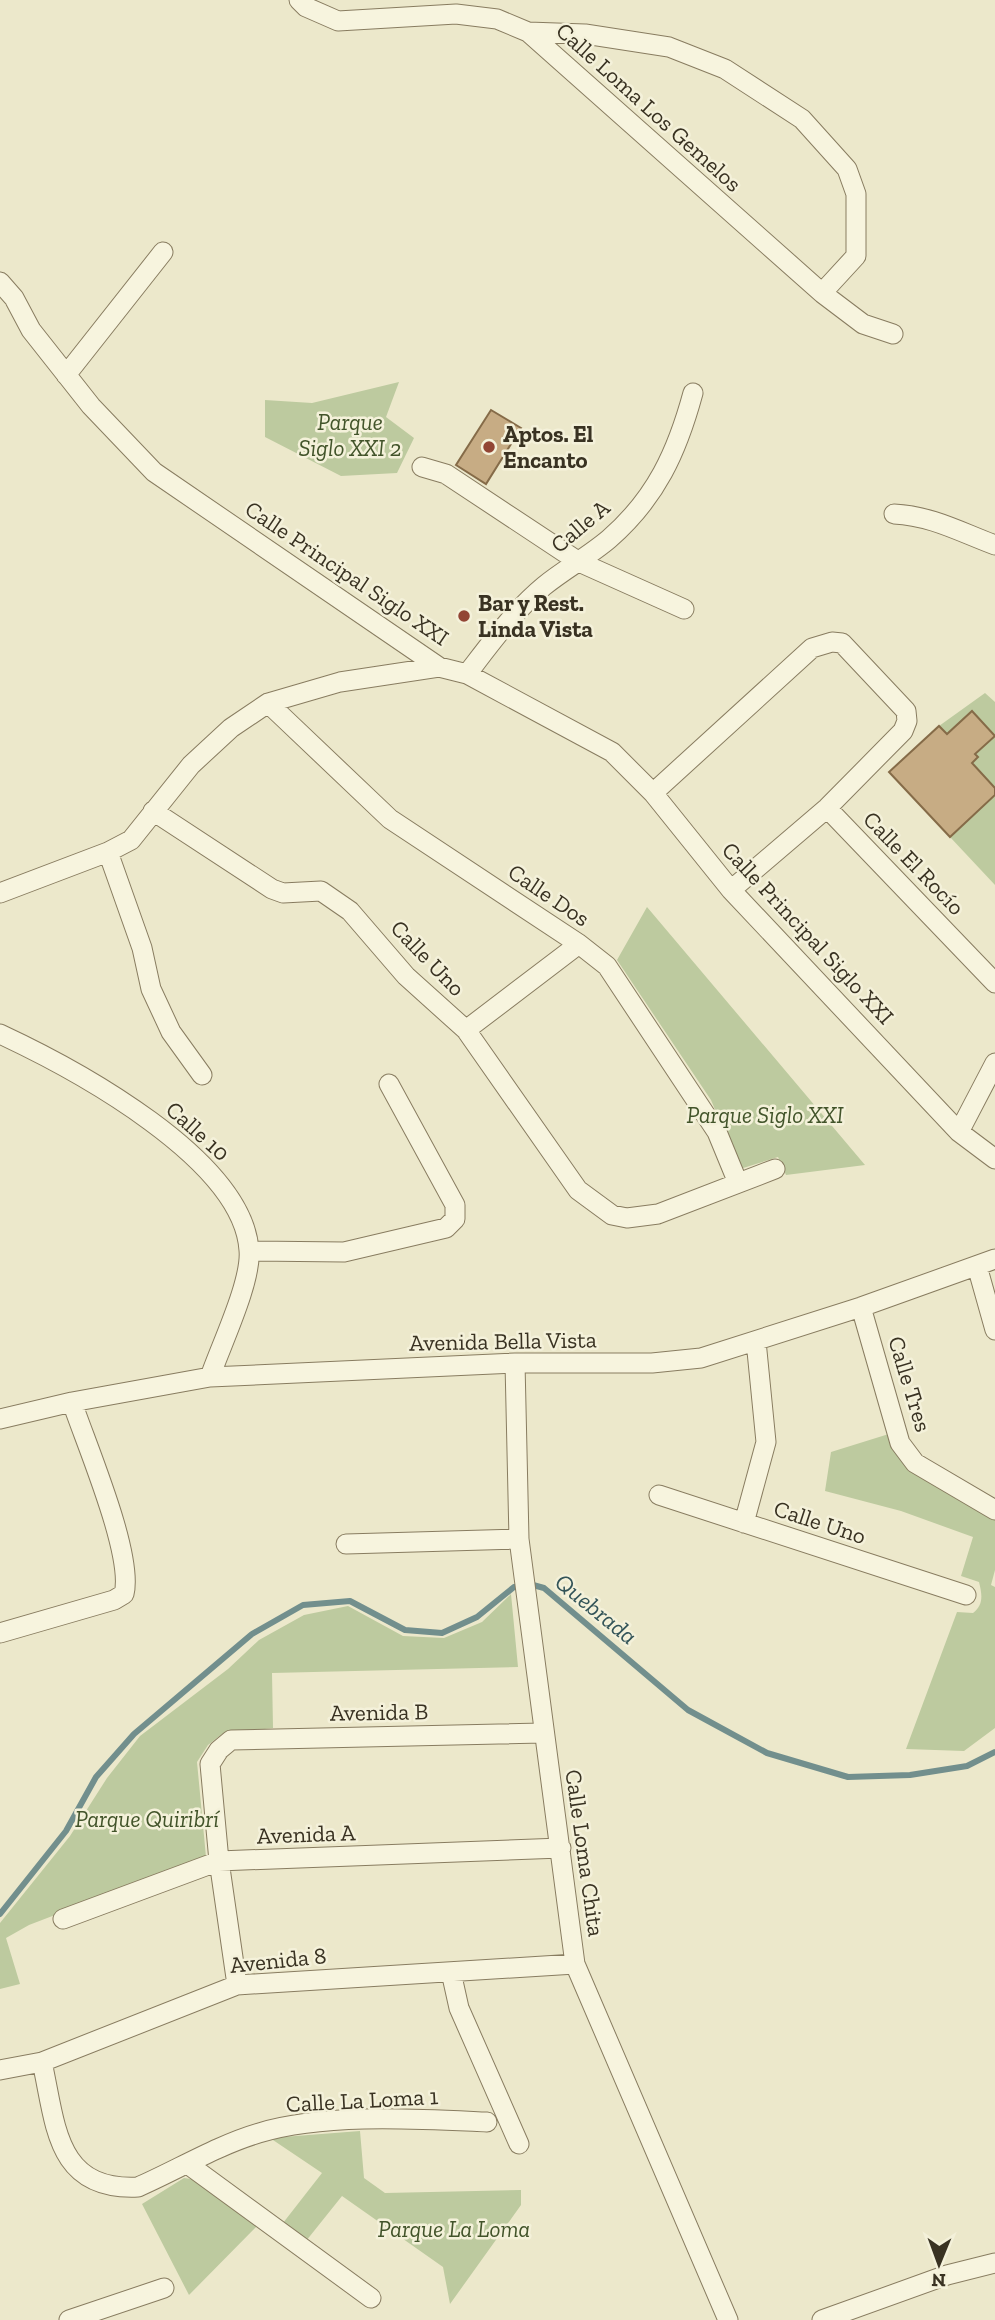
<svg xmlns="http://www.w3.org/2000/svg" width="995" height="2320" font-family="'Zilla Slab',serif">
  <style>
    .green { fill: #bdca9f }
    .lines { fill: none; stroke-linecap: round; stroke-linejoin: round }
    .stream { stroke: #728f8d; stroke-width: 6 }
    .building { fill: #c7ac84; stroke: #856b48; stroke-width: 2 }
    .minor-casing { stroke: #887c60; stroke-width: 21 }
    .minor { stroke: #f7f4de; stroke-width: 19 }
    .poi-dot { fill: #924534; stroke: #f4f1da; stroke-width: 2.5 }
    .labels { text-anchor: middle; stroke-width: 5; stroke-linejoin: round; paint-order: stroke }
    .street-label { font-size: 23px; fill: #393222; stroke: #f4f1da }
    .park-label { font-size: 23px; font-style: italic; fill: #42542a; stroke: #f4f1da }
    .poi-label { font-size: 23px; font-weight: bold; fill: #393222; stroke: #f4f1da; text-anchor: start }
    .water-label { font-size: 24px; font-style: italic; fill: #335458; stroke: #f4f1da }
  </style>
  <rect width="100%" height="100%" fill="#ece8cb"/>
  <!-- green -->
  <path class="green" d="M399,382l-13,35 28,21 -17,35 -56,3 -76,-39v-37l47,3z
    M985,693l10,9v86l-23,-25 6,-5 -3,-4 19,-19 -22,-24 -25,23 -8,-8z
    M995,795v90l-45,-48z
    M647,907l218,258 -79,10 -8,-18 -38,12 -29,-69 -94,-140z
    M892,1433l103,85v52l-4,15 4,2v141l-31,23 -58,-2 51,-137 16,1c11,-8 9,-19 6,-31l-18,-6 12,-39 -72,-26 -76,-20 6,-39z
    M511,1594l7,73 -246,6 1,55 -51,6 -14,11 -11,17 9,95 -177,68 -23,13 14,46 -20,5v-66l70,-87 37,-58 33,-42 88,-67 31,-29 45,-25 44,-9 55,30 41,2 38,-16z
    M360,2131l4,47 21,15 136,-3v15l-71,99 -7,-37 -101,-71 -36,45 -23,-18 39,-50 -52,-35z
    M184,2178l15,2 60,44 -70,71 -47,-91z"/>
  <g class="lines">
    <!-- stream -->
    <path class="stream" d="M0,1914l66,-83 30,-54 38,-43 118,-100 51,-29 47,-4 55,29 37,3 35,-16 37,-30 19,-2 11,3 144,122 79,43 81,24 62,-2 57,-9 28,-14"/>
  </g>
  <!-- building -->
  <path class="building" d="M491,410l30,18 -35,56 -30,-19z
    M972,711l23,25 -20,18 3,3 -6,6 23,25v7l-45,42 -61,-65 50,-46 8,8z"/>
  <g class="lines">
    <defs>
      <path id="minor" d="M299,0l7,7 32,14 118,-7 41,5 31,13 294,261 41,31 30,10
        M528,32l57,2 84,13 56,22 77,50 45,50 9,25v62l-34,37
        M0,282l14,16 17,32 60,76 63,66 285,195 28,7 145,78 41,41 78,97 228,242 36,27
        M66,375l97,-123
        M422,467l24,7 133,88 105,47
        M894,514c38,2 66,18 101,31
        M467,674c24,-31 47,-63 77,-88 21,-17 45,-30 65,-47 47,-41 68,-87 84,-146
        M268,703l122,116 189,125 28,22 110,166 21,51
        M653,793l159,-145 20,-6 10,1 64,68 1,10 -4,10 -76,77 -96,82
        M827,808l168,175
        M153,811l119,78 11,4 38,-2 29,20 56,65 60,54 112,160 34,25 15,3 31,-4 117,-45
        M108,852l34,96 9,41 20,43 31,43
        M0,893l108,-41 23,-12 60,-75 40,-37 37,-25 72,-21 99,-15
        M466,1030l113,-86
        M0,1034c75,35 243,125 249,216 3,31 -28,95 -39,127
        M959,1132l36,-69
        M250,1251l94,1 102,-24 9,-9v-14l-66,-121
        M977,1266l18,64
        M861,1307l39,136 15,20 80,47
        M515,1363l4,176 56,425 153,356
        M0,1419l72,-17 138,-25 305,-14h137l49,-5 160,-51 134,-48
        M659,1495l307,100
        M744,1523l22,-81 -10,-101
        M346,1544l173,-5
        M0,1633l114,-33 10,-6c10,-39 -38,-150 -52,-192
        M63,1919l156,-58 342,-13
        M451,1972l8,36 60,136
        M237,1985l-18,-124 -9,-97 9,-14 12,-10 312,-7
        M42,2062c14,62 13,129 96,125 39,-17 80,-42 121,-54 65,-20 160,-14 228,-11
        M0,2070l42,-8 195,-77 338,-21
        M189,2165l182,133
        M69,2320l95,-32
        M822,2320l125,-45 48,-12"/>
    </defs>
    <!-- minor casing -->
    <use href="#minor" class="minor-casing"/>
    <!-- minor -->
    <use href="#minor" class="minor"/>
  </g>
  <!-- markers -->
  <g class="poi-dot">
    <circle cx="489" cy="447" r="7"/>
    <circle cx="464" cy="616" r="7"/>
  </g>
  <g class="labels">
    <!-- street labels -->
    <g class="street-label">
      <text transform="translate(649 107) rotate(42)" y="8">Calle Loma Los Gemelos</text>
      <text transform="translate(580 526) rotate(-40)" y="8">Calle A</text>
      <text transform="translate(347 573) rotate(34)" y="8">Calle Principal Siglo XXI</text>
      <text transform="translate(914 863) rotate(46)" y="8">Calle El Rocío</text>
      <text transform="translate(549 895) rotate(34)" y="8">Calle Dos</text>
      <text transform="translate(808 933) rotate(47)" y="8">Calle Principal Siglo XXI</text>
      <text transform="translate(428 958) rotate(46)" y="8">Calle Uno</text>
      <text transform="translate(198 1131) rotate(42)" y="8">Calle 10</text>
      <text transform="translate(503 1341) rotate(-1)" y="8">Avenida Bella Vista</text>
      <text transform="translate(910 1384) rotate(73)" y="8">Calle Tres</text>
      <text transform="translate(820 1522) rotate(18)" y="8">Calle Uno</text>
      <text transform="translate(379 1712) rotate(-1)" y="8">Avenida B</text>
      <text transform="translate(306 1834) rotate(-2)" y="8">Avenida A</text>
      <text transform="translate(585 1853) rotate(82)" y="8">Calle Loma Chita</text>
      <text transform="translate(278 1960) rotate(-6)" y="8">Avenida 8</text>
      <text transform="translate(362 2100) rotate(-3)" y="8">Calle La Loma 1</text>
    </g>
    <!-- park labels -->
    <g class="park-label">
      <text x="350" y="430">Parque<tspan x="350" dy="26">Siglo XXI 2</tspan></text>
      <text x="765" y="1123">Parque Siglo XXI</text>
      <text x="147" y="1827">Parque Quiribrí</text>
      <text x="454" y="2237">Parque La Loma</text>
    </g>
    <!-- poi labels -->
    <g class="poi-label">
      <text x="503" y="442">Aptos. El<tspan x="503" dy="26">Encanto</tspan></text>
      <text x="478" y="611">Bar y Rest.<tspan x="478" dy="26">Linda Vista</tspan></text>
    </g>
    <!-- water labels -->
    <g class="water-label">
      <text transform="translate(596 1609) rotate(39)" y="8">Quebrada</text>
    </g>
  </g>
  <!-- north arrow -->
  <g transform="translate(939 2264) rotate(181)" stroke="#f4f1da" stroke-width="5" paint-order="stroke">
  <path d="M0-5L12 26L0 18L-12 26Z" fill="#393222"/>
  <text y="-10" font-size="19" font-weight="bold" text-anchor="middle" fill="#393222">N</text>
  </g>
</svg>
